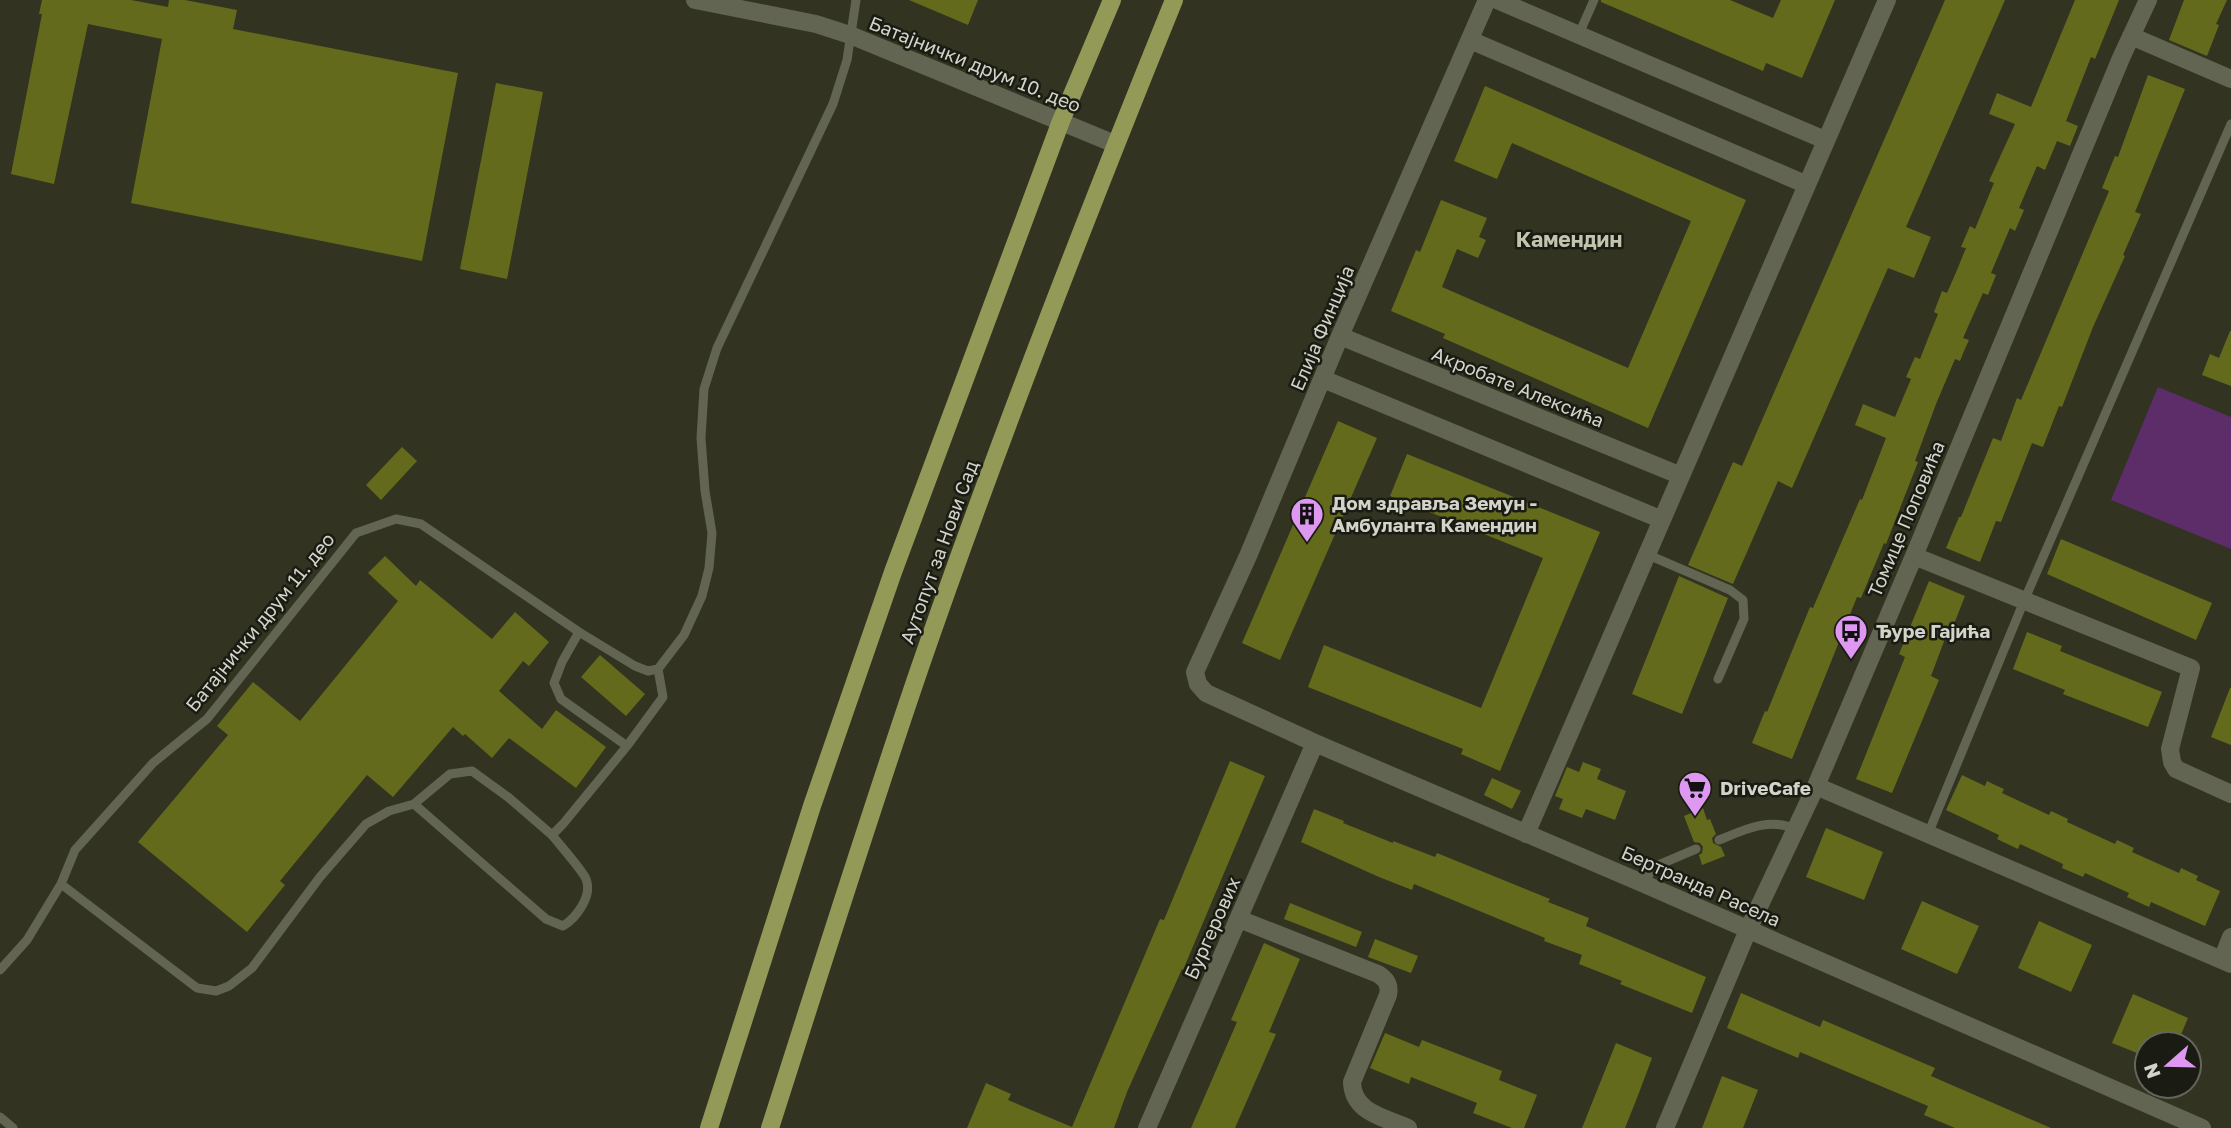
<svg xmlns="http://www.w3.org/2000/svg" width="2231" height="1128" font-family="'Golos Text',sans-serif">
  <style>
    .green { fill: #5c2d69 }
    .building { fill: #646a1b }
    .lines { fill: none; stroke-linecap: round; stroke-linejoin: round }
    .service { stroke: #626551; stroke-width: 9 }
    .minor { stroke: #626551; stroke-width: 18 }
    .primary { stroke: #939a58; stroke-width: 18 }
    .labels { text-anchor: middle; stroke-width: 5; stroke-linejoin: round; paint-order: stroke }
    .street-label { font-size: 19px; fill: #d3d4c9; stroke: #1a1b12 }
    .poi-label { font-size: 19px; font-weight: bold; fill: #d3d4c9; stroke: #1a1b12; text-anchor: start }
    .neighbourhood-label { font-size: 21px; font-weight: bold; fill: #c1c5ae; stroke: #1a1b12 }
  </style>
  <rect width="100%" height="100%" fill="#323421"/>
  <!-- green -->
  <path class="green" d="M2158,387l73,30v132l-120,-49z"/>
  <!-- building -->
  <path class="building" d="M42,0h89l37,7 1,-7h16l52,10 -4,19 225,44 -36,188 -291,-58 31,-164 -74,-15 -34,160 -43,-10 31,-160h-3z
    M909,0h69l-10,25z
    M1601,0h129l43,18 8,-18h54l-33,78 -36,-15 -3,8 -162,-69z
    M1945,0h60l-99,227 25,10 -17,41 -26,-10 -96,220 -14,-7 -45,103 -45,-19 45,-103 9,4z
    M2075,0h44l-24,59 -4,-2 -25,64 12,5 -8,20 -13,-5 -12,29 -8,-4 -18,42 5,2 -9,21 -5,-3 -19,45 5,2 -8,20 -5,-2 -20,45 6,2 -5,11 -4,10 -5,-2 -19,45 -21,57 3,1 -32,82 -2,-1 -23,55 -4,-1 -65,162 -40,-16 13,-32 2,1 43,-105 3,1 47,-109 2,1 24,-62 -31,-13 8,-21 32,13 16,-38 -5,-2 9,-20 5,2 9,-23 9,-22 -4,-2 8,-21 5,2 10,-23 9,-22 -5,-1 9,-21 5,3 19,-46 -5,-2 26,-57 -26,-10 8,-21 34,14z
    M2184,0h43l-11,24 3,1 -12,31 -38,-16z
    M2148,75l37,14 -50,123 6,2 -18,41 2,1 -32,71 -31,80 -3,-1 -16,41 -11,-4 -31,79 -5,-1 -16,41 -34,-14 13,-31h2l32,-79 8,3 16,-43 4,2 88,-209 -7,-3 13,-32 3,1z
    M496,83l47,9 -36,187 -47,-10z
    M1485,86l261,114 -98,228 -205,-90 2,-4 -54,-23 25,-61 4,2 21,-52 46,18 -8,19 7,3 -8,18 -21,-9 -15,38 186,81 63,-147 -179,-78 -15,36 -43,-18z
    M2230,331h1v55l-29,-11 8,-21 9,4z
    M1338,421l39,17 -97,222 -38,-17z
    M402,447l15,14 -36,39 -15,-15z
    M1407,454l193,78 -100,239 -39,-17 2,-5 -155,-62 16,-42 157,63 62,-150 -153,-62z
    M2061,539l151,64 -16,37 -149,-66z
    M385,556l31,30 4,-6 72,59 23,-27 34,30 -20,24 -6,-5 -24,30 43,38 14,-19 50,37 -30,41 -67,-50 -17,20 -27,-24 -2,2 -10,-9 -60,70 -26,-22 -87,106 5,4 -38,47 -109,-90 90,-107 -11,-9 36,-44 47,39 98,-120 -30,-28z
    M1679,576l49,22 -46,116 -50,-20z
    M1929,581l36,15 -13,33 -3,-1 -18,48 8,4 -47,113 -36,-14 49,-122 -6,-3z
    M2027,632l35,14 -2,5 102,41 -14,35 -85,-33 2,-4 -52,-21z
    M600,655l45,39 -19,22 -45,-39z
    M2230,688h1v57l-20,-8z
    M1230,761l35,15 -82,194 -1,-1 -55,123 -13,36h-147l19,-45 25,11 -3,6 64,27 88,-208 4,1z
    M1583,762l18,7 -4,10 29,12 -11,29 -29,-11 -4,9 -23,-9 4,-10 -8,-3 12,-29 12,5z
    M1962,775l23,11 2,-5 8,4 9,4 -2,4 47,22 2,-4 17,8 -1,3 48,22 2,-4 17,8 -2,4 47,21 2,-5 17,8 -2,4 24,11 -15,35 -54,-24 -2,5 -22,-10 2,-4 -44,-20 -2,4 -21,-9 1,-4 -43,-20 -2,5 -21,-10 2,-4 -53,-25z
    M1492,778l29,13 -9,18 -28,-14z
    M1703,808l4,12 3,-1 6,15 -4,4 1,5 8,4 4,9 -23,9 -3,-10 3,-2 1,-6 -3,-4 -6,-1 -10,-26z
    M1314,809l30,12 -1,2 50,20v-2l42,16 2,-4 113,46 -2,3 41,16 -3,8 120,51 -14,36 -72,-29 2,-3 -43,-17 3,-9 -38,-14 1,-3 -131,-54 -2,6 -33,-13 -78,-35z
    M1826,828l57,24 -19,48 -58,-23z
    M1922,901l57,25 -22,48 -56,-25z
    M1290,903l72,29 -6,15 -72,-28z
    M2039,921l53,24 -21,47 -53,-24z
    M1375,939l43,17 -7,17 -43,-16z
    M1264,943l36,16 -31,73 7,2 -41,94h-44l46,-106 -6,-2z
    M1741,993l79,34 3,-7 112,48 -4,8 120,52h-96l-31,-13 4,-9 -128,-54 -2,6 -71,-30z
    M2133,994l55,24 -11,26h-30v13l-35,-14z
    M1385,1033l34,14 3,-7 80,31 -3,9 38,15 -13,33h-12l-39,-15 4,-10 -66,-26 -2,7 -39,-16z
    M1616,1043l36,15 -15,40 -12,30h-43z
    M1722,1076l36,14 -15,38h-41z"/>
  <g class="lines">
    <!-- service -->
    <path class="service" d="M1579,34l15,-34
      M1646,554l84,36 13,10 1,19 -26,60
      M579,632l-17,30 -8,21 7,16 66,47
      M414,804l132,115 17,7c13,-8 30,-30 23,-47 -3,-8 -27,-35 -34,-44
      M1928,834l96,-233 207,-477
      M1719,840c25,-10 50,-23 77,-11
      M1642,883l14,-17 40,-17
      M61,884l136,104 19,3 13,-5 23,-18 68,-91 46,-53 23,-13 25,-7 36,-30 22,-3 36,26 44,38 11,-11 64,-78 36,-49 -5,-28
      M0,970l27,-30 34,-56 14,-34 78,-87 54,-44 149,-186 40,-14 25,5 158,108 56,34 13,5 10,-2 26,-34 18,-39 7,-28 3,-35 -7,-42 -4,-53 3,-49 13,-41 116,-244 14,-44 9,-60
      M0,1117l13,11"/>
    <!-- minor -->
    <path class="minor" d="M695,0l121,24 34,11 265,109
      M1487,0l-147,336 -92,220 -53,116 3,12 8,9 109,50 327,140 560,245
      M1497,0l328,140
      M2131,36l100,43
      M1470,40l335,144
      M1340,336l339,139
      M1323,379l337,140
      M1914,556l277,112 -21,81 2,13 4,7 55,25
      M1816,786l415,178
      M1526,834l361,-834
      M1239,919l139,55c9,6 12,11 10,21l-36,87c1,31 32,35 56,46
      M2222,960l9,-23
      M1147,1128l168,-385
      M1665,1128l83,-198 68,-144 98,-230 207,-498 27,-58"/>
    <!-- primary -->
    <path class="primary" d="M709,1128l103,-322 81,-234 168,-451 51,-121
      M770,1128c49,-153 97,-306 149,-458 78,-226 165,-448 255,-670"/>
  </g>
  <!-- icons -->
  <defs>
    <symbol id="building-pin" viewBox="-11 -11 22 30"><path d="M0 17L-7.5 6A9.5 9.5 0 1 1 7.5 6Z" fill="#de98f2" stroke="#1a1b12"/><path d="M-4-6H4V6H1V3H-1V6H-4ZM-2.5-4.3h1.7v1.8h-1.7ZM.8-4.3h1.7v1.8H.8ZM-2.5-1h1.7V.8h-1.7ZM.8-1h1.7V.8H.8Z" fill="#111"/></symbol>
    <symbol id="bus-pin" viewBox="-11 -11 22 30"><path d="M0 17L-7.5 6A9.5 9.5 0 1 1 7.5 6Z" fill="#de98f2" stroke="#1a1b12"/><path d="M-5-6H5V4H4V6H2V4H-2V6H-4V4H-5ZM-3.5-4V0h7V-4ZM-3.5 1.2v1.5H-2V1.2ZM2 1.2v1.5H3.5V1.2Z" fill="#111"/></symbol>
    <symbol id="supermarket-pin" viewBox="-11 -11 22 30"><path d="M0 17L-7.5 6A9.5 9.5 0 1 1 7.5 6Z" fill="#de98f2" stroke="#1a1b12"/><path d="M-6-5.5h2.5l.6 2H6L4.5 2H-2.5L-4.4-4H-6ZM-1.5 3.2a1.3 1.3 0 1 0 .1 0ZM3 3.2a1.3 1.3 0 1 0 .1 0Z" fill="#111"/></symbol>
  </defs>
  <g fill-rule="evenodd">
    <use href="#building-pin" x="1288" y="495" width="38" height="52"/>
    <use href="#bus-pin" x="1832" y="612" width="38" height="52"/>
    <use href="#supermarket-pin" x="1676" y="769" width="38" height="52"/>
  </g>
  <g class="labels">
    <!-- street labels -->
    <g class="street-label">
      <text transform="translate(975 64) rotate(22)" y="7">Батајнички друм 10. део</text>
      <text transform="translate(1322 328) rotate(-67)" y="7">Елија Финција</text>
      <text transform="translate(1518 387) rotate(22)" y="7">Акробате Алексића</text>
      <text transform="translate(1906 519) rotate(-67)" y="7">Томице Поповића</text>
      <text transform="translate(939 552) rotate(-70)" y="7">Аутопут за Нови Сад</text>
      <text transform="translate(260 622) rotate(-51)" y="7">Батајнички друм 11. део</text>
      <text transform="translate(1701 886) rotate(24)" y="7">Бертранда Расела</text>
      <text transform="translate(1212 928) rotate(-66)" y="7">Бургерових</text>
    </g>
    <!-- poi labels -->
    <g class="poi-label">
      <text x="1332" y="510">Дом здравља Земун -<tspan x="1332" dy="22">Амбуланта Камендин</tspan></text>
      <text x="1876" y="638">Ђуре Гајића</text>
      <text x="1720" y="795">DriveCafe</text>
    </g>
    <!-- neighbourhood labels -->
    <g class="neighbourhood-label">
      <text x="1569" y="247">Камендин</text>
    </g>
  </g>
  <!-- north arrow -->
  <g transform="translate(2168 1065) rotate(250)"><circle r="33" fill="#1a1b12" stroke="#64655b" stroke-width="2"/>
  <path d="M0-5L12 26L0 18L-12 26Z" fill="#de98f2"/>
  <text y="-10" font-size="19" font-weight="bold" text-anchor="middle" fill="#d3d4c9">N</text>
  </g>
</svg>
